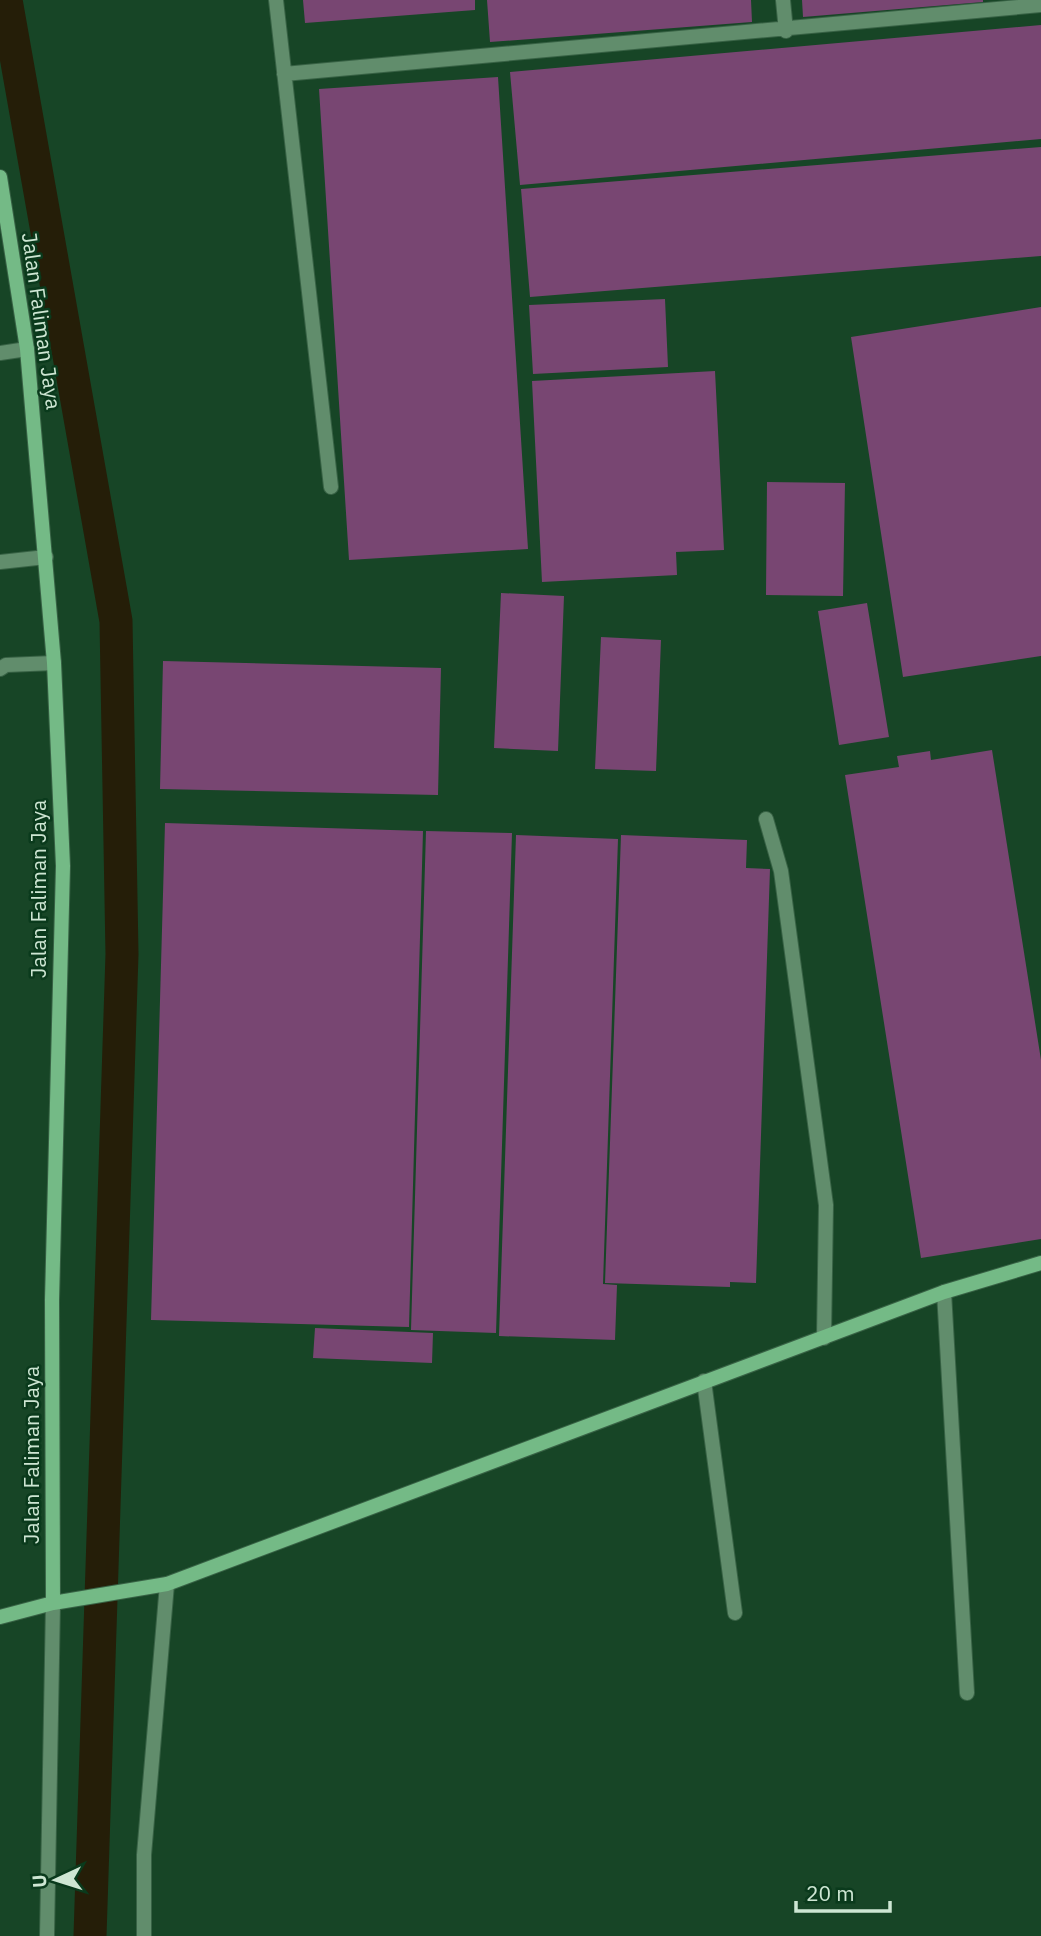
<svg xmlns="http://www.w3.org/2000/svg" width="1041" height="1936" font-family="'IBM Plex Sans',sans-serif">
  <style>
    .lines { fill: none; stroke-linecap: round; stroke-linejoin: round }
    .canal { stroke: #251e08; stroke-width: 33 }
    .building { fill: #784672 }
    .lane-casing { stroke: #386245; stroke-width: 16 }
    .street-casing { stroke: #386245; stroke-width: 16 }
    .secondary-casing { stroke: #386245; stroke-width: 16 }
    .lane { stroke: #618d6c; stroke-width: 14 }
    .street { stroke: #618d6c; stroke-width: 14 }
    .secondary { stroke: #74ba86; stroke-width: 14 }
    .labels { text-anchor: middle; stroke-width: 5; stroke-linejoin: round; paint-order: stroke }
    .street-label { font-size: 21px; fill: #cee6d3; stroke: #0a3a1c }
  </style>
  <rect width="100%" height="100%" fill="#174526"/>
  <g class="lines">
    <!-- canal -->
    <path class="canal" d="M6,0l110,621 6,333 -32,982"/>
  </g>
  <!-- building -->
  <path class="building" d="M303,0h172v10l-170,13z
    M487,0h264l1,22 -262,20z
    M802,0h181v2l-180,15z
    M1041,25v114l-521,46 -10,-113z
    M498,77l30,472 -179,11 -30,-471z
    M1041,147v109l-511,41 -9,-108z
    M665,299l3,68 -135,7 -4,-69z
    M1041,307v349l-138,21 -52,-340z
    M715,371l9,179 -48,2 1,23 -135,7 -10,-201z
    M767,482l78,1 -2,113 -77,-1z
    M501,593l63,3 -6,155 -64,-3z
    M867,603l22,134 -50,8 -21,-134z
    M601,637l60,3 -5,131 -61,-2z
    M163,661l278,7 -3,127 -278,-6z
    M992,750l49,310v179l-120,19 -76,-483 54,-8 -2,-11 33,-5 1,9z
    M165,823l258,8 -14,496 -258,-7z
    M426,831l86,2 -16,500 -85,-3z
    M516,835l102,4 -15,445 14,1 -2,55 -116,-4z
    M621,835l126,5 -1,28 24,1 -14,414 -26,-1v5l-125,-4z
    M315,1328l118,5 -1,30 -119,-5z"/>
  <g class="lines">
    <defs>
      <path id="lane" d="M276,0l55,487
        M783,0l3,31
        M284,74l757,-69
        M0,353l27,-4
        M0,562l46,-5
        M0,669l6,-4 48,-2
        M766,819l15,52 45,334 -2,133
        M944,1292l23,401
        M704,1381l31,232
        M144,1936v-81l23,-271"/>
      <path id="street" d="M47,1936l6,-333"/>
      <path id="secondary" d="M0,177l27,172 27,314 9,203 -11,434 1,303
        M0,1617l53,-14 114,-19 777,-292 97,-29"/>
    </defs>
    <!-- lane casing -->
    <use href="#lane" class="lane-casing"/>
    <!-- street casing -->
    <use href="#street" class="street-casing"/>
    <!-- secondary casing -->
    <use href="#secondary" class="secondary-casing"/>
    <!-- lane -->
    <use href="#lane" class="lane"/>
    <!-- street -->
    <use href="#street" class="street"/>
    <!-- secondary -->
    <use href="#secondary" class="secondary"/>
  </g>
  <g class="labels">
    <!-- street labels -->
    <g class="street-label">
      <text transform="translate(41 321) rotate(82)" y="7">Jalan Faliman Jaya</text>
      <text transform="translate(39 889) rotate(-90)" y="7">Jalan Faliman Jaya</text>
      <text transform="translate(32 1455) rotate(-90)" y="7">Jalan Faliman Jaya</text>
    </g>
  </g>
  <!-- north arrow -->
  <g transform="translate(56 1880) rotate(266)" stroke="#0a3a1c" stroke-width="5" paint-order="stroke">
  <path d="M0-5L12 26L0 18L-12 26Z" fill="#cee6d3"/>
  <text y="-10" font-size="19" font-weight="bold" text-anchor="middle" fill="#cee6d3">U</text>
  </g>
  <!-- scale -->
  <path d="M796 1901v10h94v-10" fill="none" stroke="#cee6d3" stroke-width="3.5"/>
  <text x="806" y="1901" font-size="21" fill="#cee6d3" stroke="#0a3a1c" stroke-width="5" paint-order="stroke">20 m</text>
</svg>
